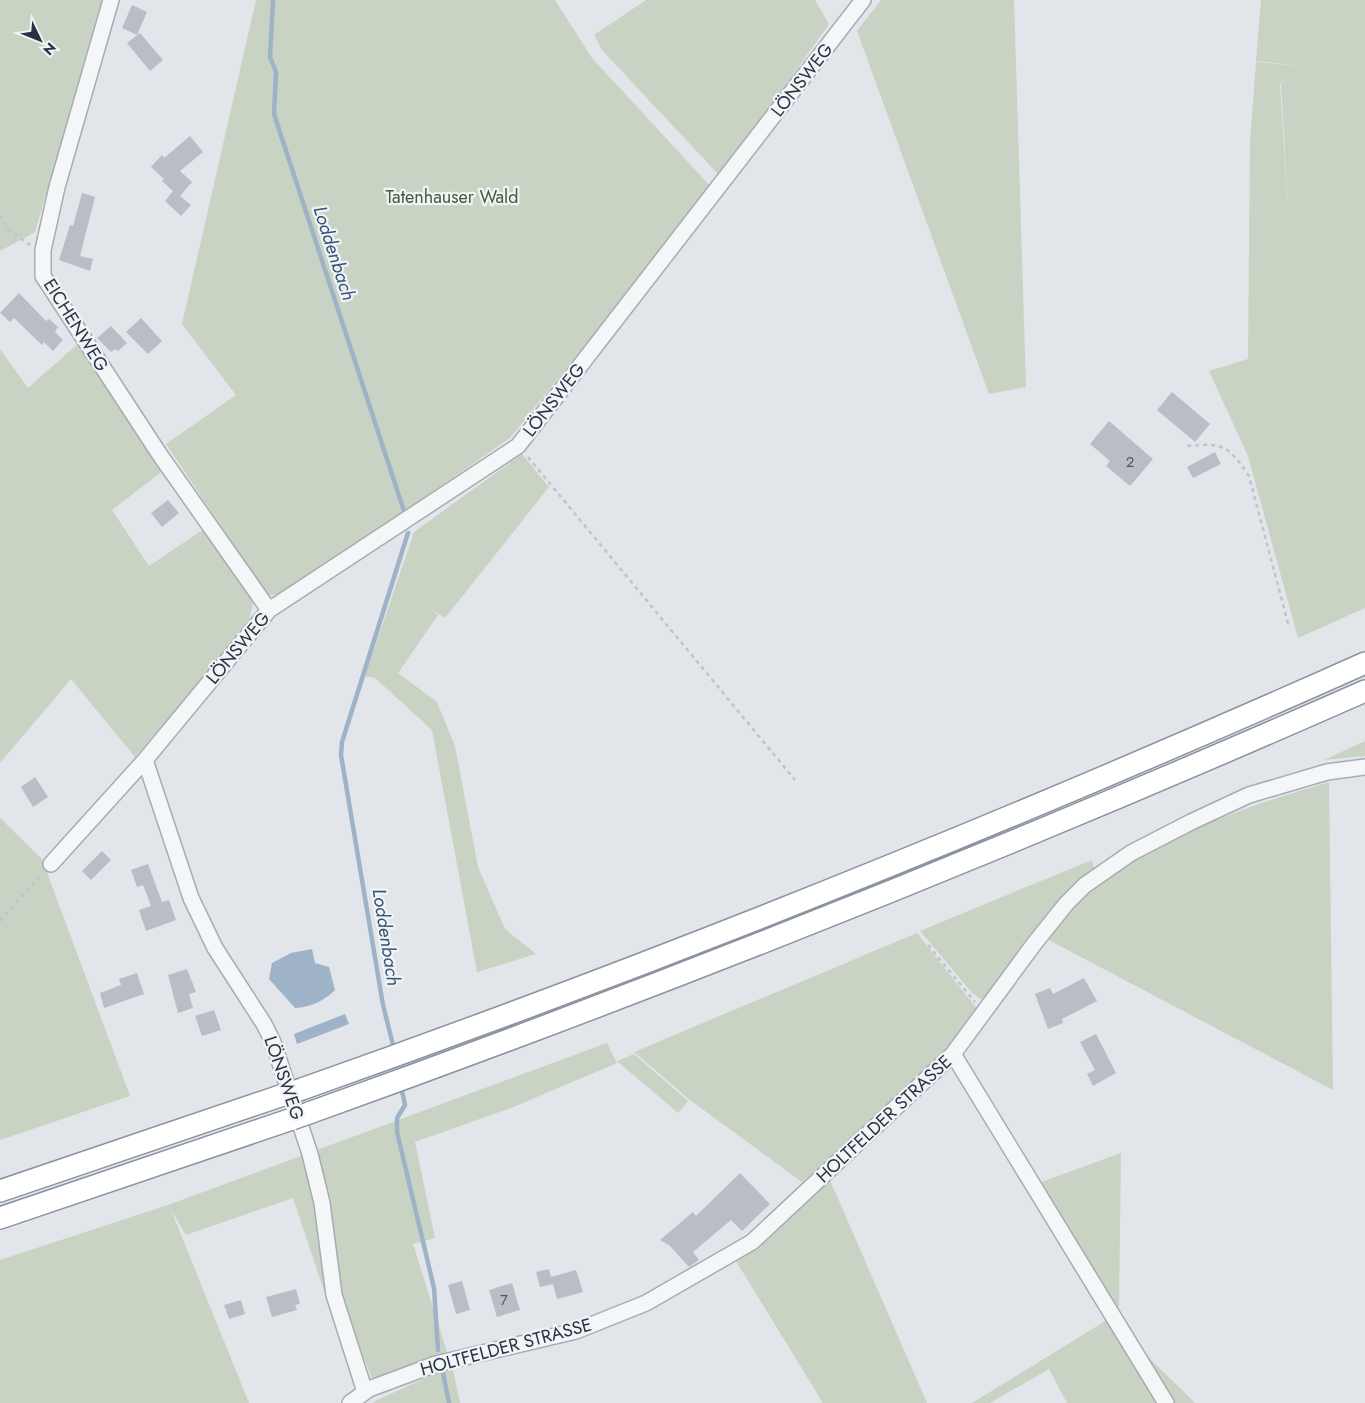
<svg xmlns="http://www.w3.org/2000/svg" width="1365" height="1403" font-family="Jost,sans-serif">
  <style>
    .green { fill: #c8d3c3; fill-rule: evenodd }
    .water { fill: #9eb3c8 }
    .lines { fill: none; stroke-linecap: round; stroke-linejoin: round }
    .stream { stroke: #9eb3c8; stroke-width: 4.5 }
    .building { fill: #b9bec6 }
    .minor-casing { stroke: #a7acb4; stroke-width: 18 }
    .highway-casing { stroke: #8a93a0; stroke-width: 24 }
    .path { stroke: #c0c3c8; stroke-width: 2.5; stroke-dasharray: 4 4; stroke-linecap: butt }
    .minor { stroke: #f5f6f8; stroke-width: 15 }
    .highway { stroke: #fff; stroke-width: 21 }
    .highway-bridge-casing { stroke: #8a93a0; stroke-width: 24; stroke-linecap: butt }
    .highway-bridge { stroke: #fff; stroke-width: 21 }
    .labels { text-anchor: middle; stroke-width: 4.5; stroke-linejoin: round; paint-order: stroke }
    .number-label { font-size: 15px; fill: #4e5662 }
    .street-label { font-size: 18px; fill: #2a3341; stroke: #f1f4f7 }
    .park-label { font-size: 18px; fill: #405c38; stroke: #f1f4f7 }
    .water-label { font-size: 19px; font-style: italic; fill: #365374; stroke: #f1f4f7 }
  </style>
  <rect width="100%" height="100%" fill="#e2e5ea"/>
  <!-- green -->
  <path class="green" d="M0,0h102l-67,232 -35,19z
    M256,0h299l37,58 120,130 -202,250 -225,156 -18,1 -101,-151 70,-49 -54,-71z
    M646,0h169l14,24 -104,147 -8,2 -115,-123 -8,-15z
    M881,0h133l12,387 -37,7 -132,-363z
    M1261,0h104v608l-67,30 -50,-182 -39,-85 39,-12 2,-218 6,-79 47,4 -47,-5zM1295,72l-14,12 9,155 -10,-155z
    M80,342l84,128 -52,40 37,56 55,-37 50,70 -6,25 -113,133 -64,-78 -71,84v-414l28,39z
    M522,454l27,33 -104,131 -15,-10 8,7 -40,58 39,29 18,44 23,121 27,62 31,25 -59,18 -45,-242 -57,-52 -10,-2 49,-144z
    M1365,741v15l-41,4z
    M1329,782l4,308 -288,-152c9,-10 18,-22 28,-32 70,-66 166,-97 256,-124z
    M0,818l42,41 88,237 -130,44z
    M1092,860l2,8 -28,28 -83,104 -10,-6 -53,-63z
    M917,933l64,81 -30,38 -149,130 -112,-82 -56,-48z
    M607,1043l10,20 -106,45 -96,34 20,96 -22,6 34,108 -74,29 -28,-71 -12,8 -40,-120 -107,37 -15,-25 78,193h-249v-143l168,-55z
    M634,1054l54,47 -10,12 -61,-52z
    M1121,1153l-2,153 -7,4 -76,-126z
    M829,1178l98,225h-104l-87,-142z
    M1107,1320l24,20 64,63h-128l-18,-34 -59,34h-18z
    M452,1366l8,37h-87l2,-2z"/>
  <!-- water -->
  <path class="water" d="M312,949l3,14 14,4 6,23c-11,11 -24,17 -40,18l-26,-29 3,-16 19,-10z
    M345,1014l4,10 -52,20 -3,-10z"/>
  <g class="lines">
    <!-- stream -->
    <path class="stream" d="M273,0l-3,57 6,15 -2,42 130,397
      M394,1049l-11,-44 -42,-250 1,-13 66,-209
      M401,1086l4,19 -8,13v14l37,156 4,62
      M443,1373l6,30"/>
  </g>
  <!-- building -->
  <path class="building" d="M132,5l15,7 -10,23 -15,-7z
    M140,33l23,27 -13,11 -23,-28z
    M190,136l13,16 -23,19 12,11 -12,14 11,9 -10,11 -16,-15 8,-10 -11,-10 2,-2 -13,-12 11,-12 2,3z
    M82,193l13,4 -15,59 13,3 -3,12 -31,-11 11,-35 3,1z
    M19,293l27,28 3,-2 9,8 -3,5 8,8 -10,11 -9,-9 -2,3 -28,-27 -4,4 -10,-9z
    M141,318l21,23 -14,13 -22,-22z
    M111,326l16,17 -9,8 -3,-2 -4,3 -14,-14z
    M1172,392l38,32 -15,18 -38,-32z
    M1109,421l44,38 -23,27 -24,-20 4,-5 -20,-17z
    M1215,452l6,12 -28,14 -6,-11z
    M168,500l11,13 -17,14 -11,-14z
    M35,777l13,20 -15,10 -12,-20z
    M102,851l9,9 -20,20 -9,-9z
    M148,864l14,38 7,-2 7,20 -30,11 -7,-21 12,-4 -8,-21 -6,2 -6,-17z
    M187,969l9,23 -7,2 4,14 -15,5 -10,-38z
    M137,973l7,21 -40,14 -4,-15 21,-8 -2,-6z
    M1084,978l13,23 -35,18 1,4 -15,6 -13,-35 15,-6 3,6z
    M214,1010l7,20 -19,6 -7,-20z
    M1096,1034l20,39 -23,13 -6,-12 8,-4 -15,-28z
    M740,1173l30,31 -28,27 -11,-11 -38,32 6,8 -10,7 -19,-21 -10,-6 33,-28 3,4z
    M549,1269l2,8 25,-7 7,22 -26,7 -4,-15 -13,3 -4,-15z
    M462,1281l8,29 -14,4 -8,-29z
    M512,1283l8,27 -23,7 -8,-27z
    M296,1289l4,15 -5,1 2,5 -25,7 -6,-20z
    M241,1300l4,14 -16,5 -5,-14z"/>
  <g class="lines">
    <defs>
      <path id="minor" d="M111,0l-54,187 -14,63v26l117,179 109,155
        M145,760l46,138 24,50 49,76 9,18 37,112 12,49 12,92 31,97
        M51,864l94,-104 124,-150 249,-164 345,-446
        M953,1054l213,349
        M350,1403l19,-14 67,-25 140,-33 70,-28 106,-61 201,-188 81,-110 32,-40 19,-19 46,-32 60,-31 58,-27 78,-23 38,-5"/>
      <path id="highway" d="M302,1089c360,-127 714,-270 1063,-426
        M309,1113c357,-128 709,-269 1056,-422
        M0,1191l283,-96
        M0,1218l292,-99"/>
    </defs>
    <!-- minor casing -->
    <use href="#minor" class="minor-casing"/>
    <!-- highway casing -->
    <use href="#highway" class="highway-casing"/>
    <!-- path -->
    <path class="path" d="M0,215l9,15 21,15
      M1187,446c36,-4 42,0 62,30l40,151
      M528,457l267,323
      M0,921l41,-46
      M928,945l47,57"/>
    <!-- minor -->
    <use href="#minor" class="minor"/>
    <!-- highway -->
    <use href="#highway" class="highway"/>
    <defs>
      <path id="highway-bridge" d="M283,1095l19,-6
        M292,1119l17,-6"/>
    </defs>
    <!-- highway-bridge casing -->
    <use href="#highway-bridge" class="highway-bridge-casing"/>
    <!-- highway-bridge -->
    <use href="#highway-bridge" class="highway-bridge"/>
  </g>
  <g class="labels">
    <!-- number labels -->
    <g class="number-label">
      <text x="1130" y="467">2</text>
      <text x="504" y="1305">7</text>
    </g>
    <!-- street labels -->
    <g class="street-label">
      <text transform="translate(802 80) rotate(-52)" y="6">LÖNSWEG</text>
      <text transform="translate(76 325) rotate(58)" y="6">EICHENWEG</text>
      <text transform="translate(554 400) rotate(-52)" y="6">LÖNSWEG</text>
      <text transform="translate(238 648) rotate(-50)" y="6">LÖNSWEG</text>
      <text transform="translate(284 1078) rotate(71)" y="6">LÖNSWEG</text>
      <text transform="translate(884 1119) rotate(-43)" y="6">HOLTFELDER STRASSE</text>
      <text transform="translate(506 1347) rotate(-15)" y="6">HOLTFELDER STRASSE</text>
    </g>
    <!-- park labels -->
    <g class="park-label">
      <text x="452" y="203">Tatenhauser Wald</text>
    </g>
    <!-- water labels -->
    <g class="water-label">
      <text transform="translate(335 253) rotate(72)" y="7">Loddenbach</text>
      <text transform="translate(387 937) rotate(81)" y="7">Loddenbach</text>
    </g>
  </g>
  <!-- north arrow -->
  <g transform="translate(40 40) rotate(133)" stroke="#f1f4f7" stroke-width="4" paint-order="stroke">
  <path d="M0-4L9 19L0 12L-9 19Z" fill="#2a3341"/>
  <text y="-8" font-size="14" font-weight="bold" text-anchor="middle" fill="#2a3341">N</text>
  </g>
</svg>
